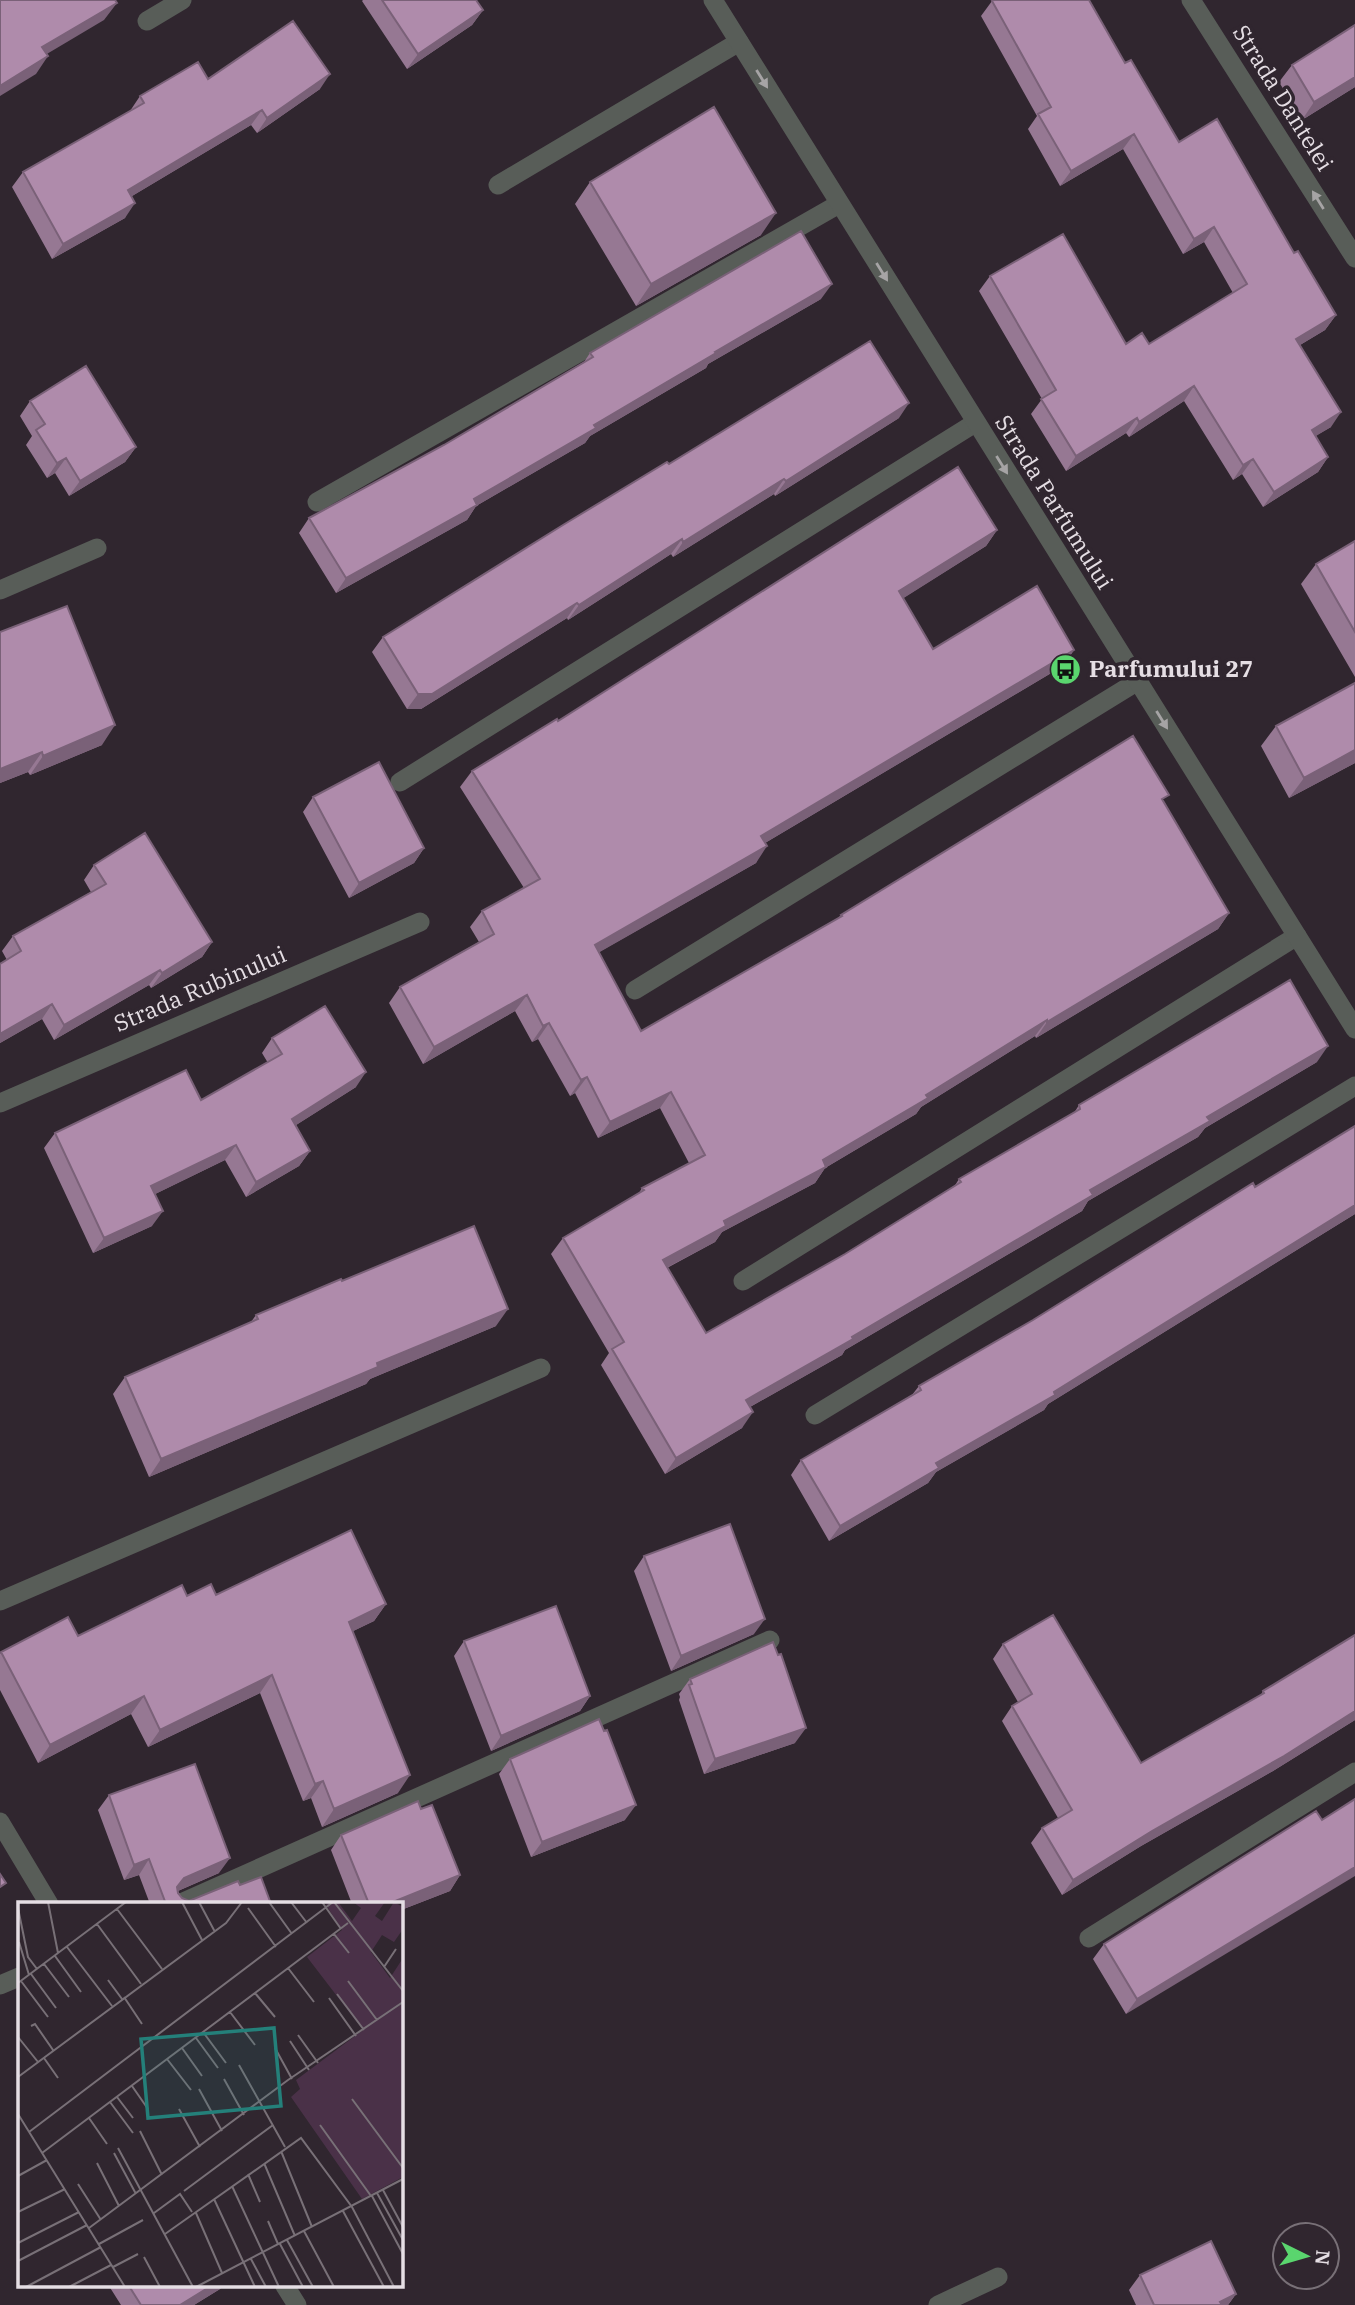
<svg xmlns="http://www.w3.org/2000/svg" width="1355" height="2305" font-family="'IBM Plex Serif',serif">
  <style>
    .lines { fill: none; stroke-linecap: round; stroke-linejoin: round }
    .service { stroke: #585d58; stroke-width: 19 }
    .minor { stroke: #585d58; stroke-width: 19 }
    .tertiary { stroke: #585d58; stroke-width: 19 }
    .wall { fill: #967893 }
    .shaded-wall { fill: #7a6178 }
    .building { fill: #af8bab; stroke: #7a6178; stroke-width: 2 }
    .oneway { fill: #a6a4a5 }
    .labels { text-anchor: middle; stroke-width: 7; stroke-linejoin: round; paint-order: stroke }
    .street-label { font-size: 23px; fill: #e5dee4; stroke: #30262f }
    .poi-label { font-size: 23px; font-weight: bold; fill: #e5dee4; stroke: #30262f; text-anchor: start }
    .inset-road { fill: none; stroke: #787077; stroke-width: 2 }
    .view { fill: #24807a; fill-opacity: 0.15; stroke: #24807a; stroke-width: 3.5 }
    .inset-edge { fill: none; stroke: #e5dee4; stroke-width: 3.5 }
  </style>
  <rect width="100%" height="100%" fill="#30262f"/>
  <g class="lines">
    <!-- service -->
    <path class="service" d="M498,185l241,-143
      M317,502l522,-298"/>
    <!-- minor -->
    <path class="minor" d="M147,21l35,-21
      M0,590l97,-42
      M400,782l575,-359
      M635,990l503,-309
      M0,1103l420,-181
      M743,1281l554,-345
      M815,1415l540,-329
      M0,1601l541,-233
      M0,1822l49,82
      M179,1904l591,-264
      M1089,1938l266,-166
      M0,1985l19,-8
      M285,2286l12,19
      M938,2305l60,-28"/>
    <!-- tertiary -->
    <path class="tertiary" d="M713,0l642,1029
      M1191,0l164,258"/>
  </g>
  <!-- wall -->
  <path class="wall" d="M363,0h113l7,10 -11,15 -65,44 -45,-68z
    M992,1l133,62 54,79 115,111 42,62 -11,15 -25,15 31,82 -16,9 13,21 -10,15 -55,35 -21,-33 -9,6 -49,-79 -55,36 -3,-4 -60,38 -35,-57 11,-15 -63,-108 11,-15 136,68h23l84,-51 -29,-51 -21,12 -60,-105 -63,37 -32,-57 9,-13 -56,-100z
    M1355,25v62l-53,33 -23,-38 13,-17z
    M208,79l112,10 -63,44 -6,-8 -119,71 -7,22 -73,41 -40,-72 11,-15 107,-61 10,-15z
    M590,182l171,53 -125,71 -61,-102z
    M821,299l-113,65 -2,4 -116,68 -5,7 -109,63 -9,14 -131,73 -37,-60 10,-15 135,-73 140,-83 6,-9z
    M30,401l106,46 -11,15 -56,34 -14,-23 -8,5 -21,-33 6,-9 -12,-20z
    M899,418l-124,78 -1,-2 -101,63 -2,-3 -103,66 -1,-2 -146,91h-14l-35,-57 11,-15 286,-173z
    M997,530l-11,16 -83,52 30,51 141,1 -11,16 -298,177 -9,20 -157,89 42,79 197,-113 3,-3 323,-113 65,111 -11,16 -182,109 -1,-2 -114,71 -5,7 -91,54 -10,15 -93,49 -7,10 -48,26 39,65 139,-79 109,-67 5,-8 115,-66 5,-8 238,-43 -112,66 -7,9 -110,64 -6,10 -237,139 -3,5 -92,52 -8,21 -77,46 -64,-109 8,-12 -58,-99 12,-16 76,-45 3,-5 47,-25 -29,-55 -62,30 -23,-45 -5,3 -32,-57 -6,3 -17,-31 -92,53 -34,-61 11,-16 79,-45 -9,-15 12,-16 42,-23 -64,-101 12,-16 86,-50z
    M1355,541v136l-54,-93 15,-20z
    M0,632l102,113 -72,30 -2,-3 -28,11z
    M1355,683v80l-66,35 -28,-52 15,-20z
    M313,797l111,51 -10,15 -65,35 -46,-86z
    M94,865l118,77 -10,15 -51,31 -2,-3 -95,55 -12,-21 -42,24v-79l7,-4 -5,-9 11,-15 78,-44 -7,-12z
    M272,1038l84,49 -60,38 14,26 -11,15 -53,31 -21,-37 -70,34 -3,32 -59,27 -49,-105 11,-15 146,-33 67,-37 -6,-10z
    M1355,1126v88l-307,190 -4,6 -108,62 -8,11 -99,58 -38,-66 10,-15 111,-65 7,-9 114,-66 222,-133z
    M342,1281l154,45 -126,53 -4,5 -217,93 -36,-83 12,-17 126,-55 5,-7z
    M644,1556l110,78 -83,37 -37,-100z
    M216,1595l170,9 -12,17 -21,10 45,162 -76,34 -11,-29 -8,3 -43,-108 -112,54 -17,-33 -93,49 -38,-73v-36l1,-2 77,-16 109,-40z
    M1355,1635v85l-82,51 -132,75 -79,49 -31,-52 11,-15 16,-10 -56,-97 10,-15 6,-4 -25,-43 10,-15 138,119 120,-68 2,-4z
    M464,1641l126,55 -10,15 -89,40 -37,-95z
    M690,1679l105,64 -91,31 -25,-74 1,-3 -1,-3z
    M510,1759l115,61 -94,37 -32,-83z
    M109,1795l110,78 -41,18 4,7 7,3 51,-16 31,19h-121l-11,-29 -15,5 -26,-70z
    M1322,1820l-196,194 -33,-55 11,-15z
    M341,1835l119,40 -10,16 -49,19v-6h-49l-21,-54z
    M1140,2275l96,19 -8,11h-92l-7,-15z
    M109,2286h113l-2,3 -26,16h-73z"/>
  <!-- shaded-wall -->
  <path class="shaded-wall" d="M117,3l-13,17 -74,44 12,-17z
    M483,10l-11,15 -65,44 11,-15z
    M48,56l-12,18 -36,22v-10z
    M330,74l-10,15 -63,44 10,-15z
    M1355,77v10l-53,33 12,-18z
    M262,110l-11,15 -134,80 11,-15z
    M1134,134l-11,15 -63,37 11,-15z
    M135,203l-10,15 -73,41 11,-15z
    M776,213l-15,22 -125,71 15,-22z
    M1214,227l-10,15 -21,12 11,-15z
    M832,284l-11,15 -113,65 -2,4 -116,68 -5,7 -109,63 -9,14 -131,73 10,-15 248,-153 121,-73z
    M1336,315l-11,15 -40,24 11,-15z
    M1194,386l-10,15 -55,36 10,-15z
    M909,403l-10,15 -124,78 11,-15z
    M1341,412l-10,15 -30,18 11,-15z
    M1137,418l-11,15 -60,38 10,-15z
    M136,447l-11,15 -56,34 11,-15z
    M1328,457l-10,15 -55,35 11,-15z
    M66,458l-11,15 -8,5 10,-15z
    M1253,459l-11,15 -9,6 10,-15z
    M784,479l-10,15 -101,63 10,-15z
    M997,530l-11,16 -98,62 11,-17z
    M682,539l-11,15 -103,66 11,-15z
    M577,603l-10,15 -146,91h-14l11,-15z
    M1074,650l-11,16 -313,186 11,-16z
    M115,725l-13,20 -72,30 13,-19z
    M1355,750v13l-66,35 15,-20z
    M42,752l-14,20 -28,11v-14z
    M767,846l-11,17 -172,98 11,-16z
    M424,848l-10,15 -65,35 10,-15z
    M1229,913l-11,16 -182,109 11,-16z
    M212,942l-10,15 -51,31 11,-15z
    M160,970l-11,15 -95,55 10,-15z
    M527,995l-12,16 -92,53 11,-17z
    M52,1004l-10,15 -42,24v-9z
    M1047,1020l-12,16 -114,71 -5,7 -91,54 -10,15 -93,49 -7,10 -64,34 12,-16z
    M549,1023l-11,16 -6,3 11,-16z
    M1328,1046l-11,16 -112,66 -7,9 -110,64 -6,10 -237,139 -3,5 -108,61 12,-16 344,-210 117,-73z
    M366,1072l-10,15 -74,47 10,-15z
    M587,1077l-12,16 -5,3 11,-16z
    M671,1092l-11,16 -62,30 12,-16z
    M236,1145l-11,15 -84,41 10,-15z
    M310,1151l-11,15 -53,31 10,-15z
    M1355,1205v9l-307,190 -4,6 -108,62 -8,11 -99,58 11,-15 96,-63 118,-71z
    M163,1211l-11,15 -59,27 11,-15z
    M508,1309l-12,17 -126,53 -4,5 -217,93 12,-18 216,-96z
    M753,1412l-11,16 -77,46 11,-16z
    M386,1604l-12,17 -37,18 12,-17z
    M765,1619l-11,15 -83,37 10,-15z
    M272,1675l-12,18 -112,54 12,-17z
    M144,1696l-13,18 -93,49 12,-18z
    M590,1696l-10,15 -89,40 10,-15z
    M1355,1711v9l-82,51 -132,75 -79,49 11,-15 79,-49z
    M806,1728l-11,15 -91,31 11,-15z
    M410,1775l-12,18 -76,34 12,-18z
    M323,1781l-12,17 -8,3 12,-17z
    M636,1805l-11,15 -94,37 11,-15z
    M230,1858l-11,15 -46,20 11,-15z
    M149,1859l-10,16 -15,5 10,-15z
    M1355,1867v9l-229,138 11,-15z
    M460,1875l-10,16 -49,19v-6h-13z
    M211,2286h11l-2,3 -26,16h-14z
    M1236,2294l-8,11h-10l2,-3z"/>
  <!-- building -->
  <path class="building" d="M0,0h115l2,3 -75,44 6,9 -48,30z
    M382,0h94l7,10 -65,44z
    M994,0h95l36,63 6,-3 48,82 38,-23 77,134 4,-2 38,64 -40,24 45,73 -29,18 16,27 -54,35 -21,-33 -10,6 -49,-79 -55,36 -2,-4 -61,38 -35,-57 15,-9 -66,-114 73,-42 63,110 16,-11 7,11 98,-60 -33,-57 -20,12 -60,-105 -63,37 -33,-57 13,-7 -59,-106z
    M293,21l37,53 -63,44 -5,-8 -134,80 7,13 -72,41 -40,-72 121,-69 -4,-7 58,-34 10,17z
    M1355,25v52l-41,25 -22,-37z
    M714,107l62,106 -125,71 -61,-102z
    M801,231l31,53 -117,68 1,1 -122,72 2,3 -122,71 3,6 -131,73 -37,-60 135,-73 149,-88 -3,-4z
    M870,341l39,62 -123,78 -2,-2 -101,63 -1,-3 -103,66 -2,-2 -145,91h-14l-35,-57 180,-112 104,-63 2,2z
    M86,366l50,81 -56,34 -14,-23 -9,5 -21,-33 9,-6 -15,-23z
    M958,467l39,63 -98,61 34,58 104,-63 37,64 -313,186 6,10 -172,99 46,86 201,-115 -1,-1 292,-179 36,59 -7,4 67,114 -182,109v-2l-121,75 2,3 -105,62 3,7 -102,54 2,5 -63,34 43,73 139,-79 116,-72 -2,-3 121,-70 -1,-4 211,-125 38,66 -121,71 3,4 -120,69 3,5 -241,142 1,2 -107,61 7,12 -77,46 -64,-109 12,-7 -61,-104 81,-48 -2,-2 63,-33 -34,-63 -61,30 -23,-45 -6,3 -32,-57 -6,3 -16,-31 -93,52 -34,-60 94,-53 -12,-23 58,-32 -68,-108 85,-52 1,2z
    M1355,541v91l-39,-68z
    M67,606l48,119 -72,31 -1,-4 -42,17v-137z
    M1355,683v67l-51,28 -28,-52z
    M379,762l45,86 -65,35 -46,-86z
    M145,833l67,109 -50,31 -2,-3 -96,55 -12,-21 -52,30v-70l21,-13 -8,-15 93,-52 -12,-19z
    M325,1006l41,66 -74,47 18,32 -54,31 -20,-37 -85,41 12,25 -59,27 -49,-105 131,-63 15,30 81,-46 -10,-16z
    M1355,1126v79l-301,187 1,3 -119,68 3,5 -99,58 -39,-66 120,-70 -2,-4 114,-66 220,-137 2,4z
    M474,1226l34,83 -131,54 1,4 -217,92 -36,-82 133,-58 -2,-4 85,-36 1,2z
    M730,1524l35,95 -84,37 -37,-100z
    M351,1530l35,74 -37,18 61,153 -76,34 -11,-28 -8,3 -43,-109 -112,55 -16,-34 -94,49 -49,-93 67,-35 10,19 104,-51 5,11 24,-12 5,11z
    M556,1606l34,90 -89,40 -37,-95z
    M1053,1615l88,148 123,-70 -1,-2 92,-56v76l-71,45 -132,75 -79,49 -31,-52 30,-18 -60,-104 20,-12 -29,-50z
    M773,1642l5,13 3,-1 25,74 -91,31 -26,-74 3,-1 -2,-5z
    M599,1719l5,12 3,-1 29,75 -94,37 -32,-83z
    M195,1764l35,94 -46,20 -7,9 1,6 4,5 7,3 49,-20 2,4 21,-8 10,27h-105l-17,-45 -15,6 -25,-70z
    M1355,1799v68l-218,132 -33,-55 212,-133 6,9z
    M418,1801l3,8 11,-4 28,70 -72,29h-19l-28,-69z
    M0,1874l6,9 -6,4z
    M1211,2241l25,53 -16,8 2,3h-68l-14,-30z
    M129,2286h82l-31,19h-39z"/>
  <!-- one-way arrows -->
  <defs><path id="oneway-solid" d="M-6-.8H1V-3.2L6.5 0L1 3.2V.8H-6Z" transform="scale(1.75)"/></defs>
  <g class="oneway">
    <use href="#oneway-solid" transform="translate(762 79) rotate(58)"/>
    <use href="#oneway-solid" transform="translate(1318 200) rotate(-122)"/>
    <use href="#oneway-solid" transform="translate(882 272) rotate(58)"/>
    <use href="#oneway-solid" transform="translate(1002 465) rotate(58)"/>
    <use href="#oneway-solid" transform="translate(1162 720) rotate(58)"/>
  </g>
  <!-- icons -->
  <defs>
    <symbol id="bus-disc" viewBox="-11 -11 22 22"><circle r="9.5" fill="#5ad56e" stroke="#30262f"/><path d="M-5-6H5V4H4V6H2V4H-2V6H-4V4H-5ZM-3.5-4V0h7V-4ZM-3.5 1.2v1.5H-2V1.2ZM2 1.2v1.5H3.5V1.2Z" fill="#111"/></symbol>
  </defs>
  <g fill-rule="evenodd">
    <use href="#bus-disc" x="1048" y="652" width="35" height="35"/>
  </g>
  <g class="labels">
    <!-- street labels -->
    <g class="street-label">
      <text transform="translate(1283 98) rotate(58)" y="8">Strada Dantelei</text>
      <text transform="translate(1054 502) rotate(58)" y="8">Strada Parfumului</text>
      <text transform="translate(200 989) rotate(-23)" y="8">Strada Rubinului</text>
    </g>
    <!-- poi labels -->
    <g class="poi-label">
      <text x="1089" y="677">Parfumului 27</text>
    </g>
  </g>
  <!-- overview -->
  <g transform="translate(18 1902)">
    <rect width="385" height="385" fill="#30262f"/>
    <path d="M311,0h9l14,19 9,-13 -8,-6h32l-10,14 7,5 12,-19 9,5v22l-9,13 -12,-7 -11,17 19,26 13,-20v219l-41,22 -71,-102 9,-8 -4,-9 67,-50 -56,-73 35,-27 -16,-25z" fill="#4a3148"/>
    <path class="inset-road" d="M30,0l10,51M164,0l20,38M181,0l16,30M251,0l23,32M273,0l16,21M304,0l19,27M316,0l69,89M0,6l10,49 9,12M230,6l28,39M99,7l45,60M79,22l44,60M316,32l15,19M1,40l10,33M49,45l45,59M37,54l26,36M26,62l25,33M366,65l12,-18M270,66l26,34M13,72l25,34M90,78l14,19M3,79l27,36M330,79l29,39M0,81l108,-81M237,91l20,24M319,92l27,36M106,95l18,27M311,96l27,38M212,110l25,33M13,124l4,-2 18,26M185,130l23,31M280,133l20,28M0,135l20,25M178,136l22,30M272,139l19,29M164,146l20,28M257,146l17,31M26,156l14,20M149,157l24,31M221,163l46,82M0,175l208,-154 16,-21M206,177l20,36M114,184l16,23M181,187l23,42M99,195l16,21M334,197l51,69M92,200l23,31M161,207l21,38M0,212l107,173M71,216l18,26M302,223l51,71M122,229l22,44M11,230l304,-230M100,246l75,139M263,249l31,76M24,251l306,-230M96,251l22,41M79,261l22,43M246,261l31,73M230,272l12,28M0,274l29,-16M60,282l23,36M214,284l47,101M365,288l20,37M166,289l89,-66M359,291l26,47M354,294l31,58M196,297l41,88M325,309l41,76M0,310l47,-23M136,311l26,-19 12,18M178,311l26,60M250,319l10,23M71,326l199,-148 115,-78M286,329l30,56M147,332l136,-96 51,69 42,80M269,338l26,47M0,341l61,-31M81,342l44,-24M262,342l23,43M126,355l16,30M233,357l15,28M0,359l69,-36M95,365l25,-13M8,385l75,-40M51,385l42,-22M178,385l207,-108"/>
    <path class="view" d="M256,126l7,78 -133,12 -7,-79z"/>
    <rect width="385" height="385" class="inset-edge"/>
  </g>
  <!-- north arrow -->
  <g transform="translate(1306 2256) rotate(95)"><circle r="33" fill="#30262f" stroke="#787077" stroke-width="2"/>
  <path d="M0-5L12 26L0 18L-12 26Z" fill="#5ad56e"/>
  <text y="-10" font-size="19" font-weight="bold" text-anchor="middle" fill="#e5dee4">N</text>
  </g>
</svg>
